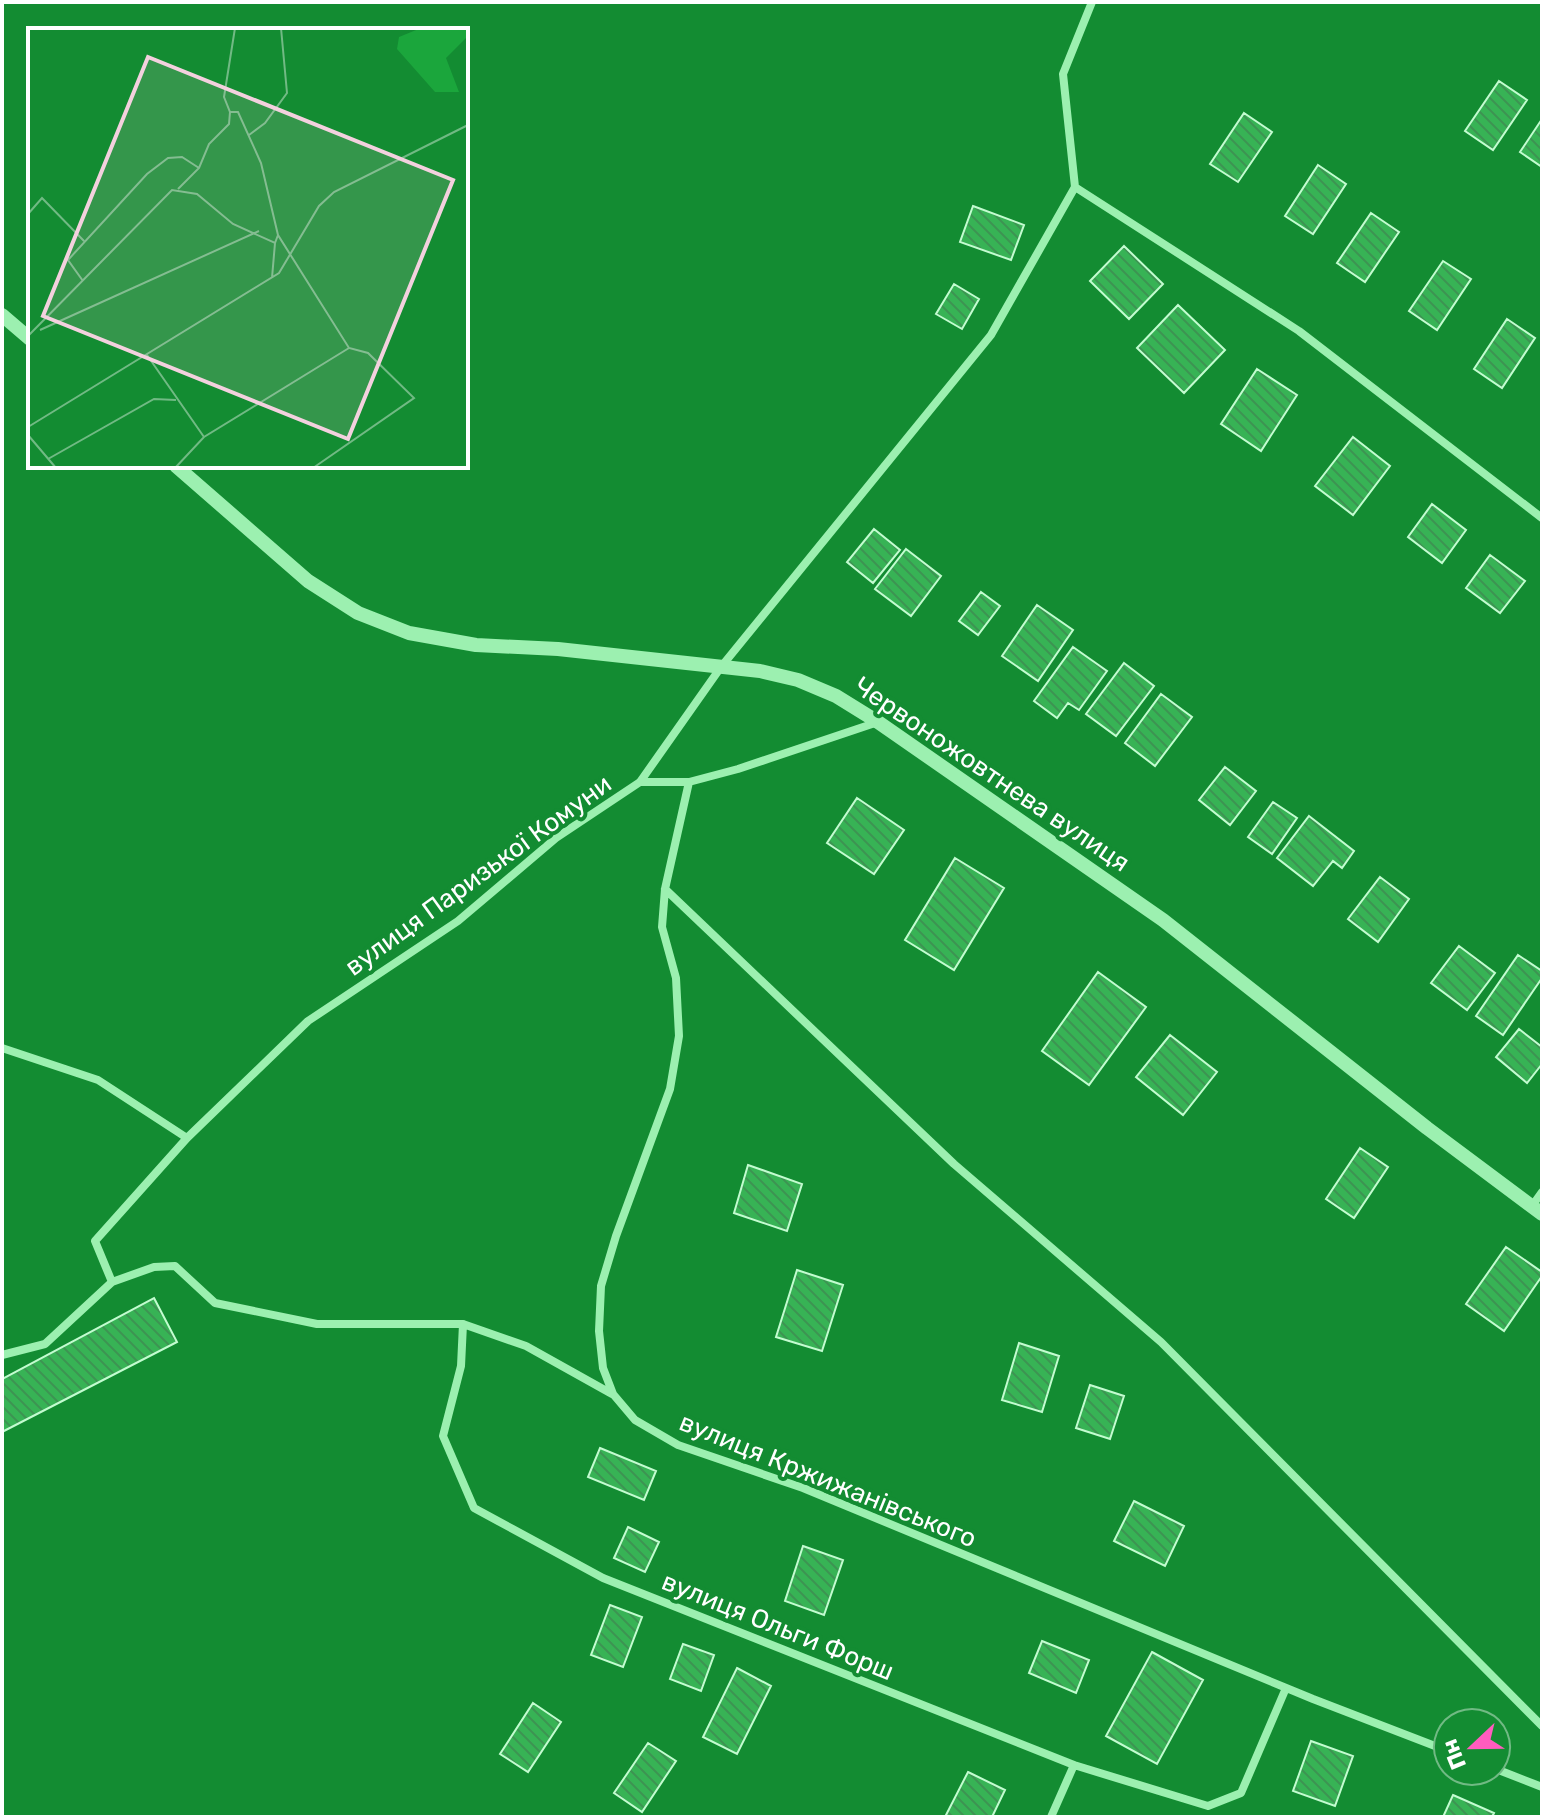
<svg xmlns="http://www.w3.org/2000/svg" width="1544" height="1819" font-family="Rubik,sans-serif">
  <style>
    .building { fill: url(#building-back-hatch); stroke: #c3fcd0; stroke-width: 2 }
    .lines { fill: none; stroke-linecap: round; stroke-linejoin: round }
    .minor { stroke: #9cf0b0; stroke-width: 8 }
    .tertiary { stroke: #9cf0b0; stroke-width: 14 }
    .labels { text-anchor: middle; stroke-width: 8; stroke-linejoin: round; paint-order: stroke }
    .street-label { font-size: 26px; fill: #fff; stroke: #138c32 }
    .inset-road { fill: none; stroke: #71ba84; stroke-width: 2 }
    .view { fill: #f3d1de; fill-opacity: 0.15; stroke: #f3d1de; stroke-width: 4 }
    .inset-edge { fill: none; stroke: #fff; stroke-width: 4 }
  </style>
  <defs>
    <pattern id="building-back-hatch" width="6" height="6" patternUnits="userSpaceOnUse" patternTransform="scale(2)"><rect width="6" height="6" fill="#37b355"/><path d="M-1 5l2 2M0 0l6 6M5-1l2 2" fill="none" stroke="#3d9452"/></pattern>
  </defs>
  <rect width="100%" height="100%" fill="#138c32"/>
  <!-- building -->
  <path class="building" d="M1499,81l28,19 -34,50 -28,-19z
    M1244,113l28,19 -34,50 -28,-18z
    M1542,119v48l-22,-15z
    M1318,165l28,19 -33,50 -28,-18z
    M973,206l51,19 -13,35 -51,-18z
    M1371,213l28,19 -34,50 -28,-19z
    M1124,246l39,38 -34,35 -39,-38z
    M1443,261l28,18 -34,51 -28,-19z
    M954,284l25,15 -17,30 -26,-15z
    M1178,305l47,45 -41,43 -47,-45z
    M1507,319l28,19 -33,50 -28,-19z
    M1257,369l40,26 -36,56 -40,-27z
    M1353,437l37,29 -37,49 -38,-29z
    M1432,504l34,26 -24,33 -34,-26z
    M874,529l26,21 -27,33 -26,-21z
    M906,549l35,27 -30,40 -36,-27z
    M1490,555l35,26 -25,32 -34,-25z
    M981,592l19,14 -22,29 -19,-14z
    M1037,605l36,25 -35,51 -36,-25z
    M1073,647l34,24 -28,39 -11,-7 -11,15 -23,-17z
    M1124,663l30,23 -38,50 -30,-22z
    M1161,694l31,23 -37,49 -30,-23z
    M1225,767l31,24 -26,34 -31,-25z
    M857,798l47,32 -30,44 -47,-31z
    M1273,802l24,16 -25,36 -24,-17z
    M1309,816l45,35 -12,17 -9,-7 -20,25 -36,-28z
    M955,858l49,30 -50,82 -49,-30z
    M1380,877l29,22 -31,43 -30,-23z
    M1459,946l36,27 -28,37 -36,-27z
    M1518,955l24,16v7l-39,57 -27,-19z
    M1098,972l48,35 -57,78 -47,-34z
    M1519,1029l23,18v17l-15,19 -31,-26z
    M1170,1035l47,37 -34,43 -47,-38z
    M1360,1148l28,19 -34,51 -28,-19z
    M748,1165l54,19 -15,47 -53,-18z
    M1506,1247l36,25v4l-38,55 -38,-27z
    M797,1270l46,15 -21,66 -46,-14z
    M154,1298l23,44 -175,90v-53z
    M1019,1343l40,13 -17,56 -40,-12z
    M1090,1385l34,11 -14,43 -34,-11z
    M600,1448l56,23 -12,29 -56,-23z
    M1134,1501l50,25 -19,40 -51,-25z
    M628,1527l31,15 -14,30 -31,-14z
    M803,1546l40,14 -19,55 -39,-14z
    M610,1605l32,12 -19,50 -32,-12z
    M1042,1641l47,19 -13,33 -47,-20z
    M683,1644l31,11 -13,36 -31,-12z
    M1152,1652l51,28 -46,84 -51,-28z
    M737,1668l34,18 -34,68 -34,-17z
    M533,1703l28,19 -33,50 -28,-18z
    M1311,1741l42,15 -18,50 -42,-15z
    M648,1743l28,18 -34,51 -28,-19z
    M968,1772l37,18 -13,27h-47z
    M1453,1795l41,18 -2,4h-49z"/>
  <g class="lines">
    <!-- minor -->
    <path class="minor" d="M1075,187l224,144 243,187
      M640,782h49l-24,107 -3,38 14,51 3,58 -9,53 -54,147 -15,50 -2,45 4,37 10,26 22,26 43,25 125,43 510,211 135,52
      M689,782l49,-13 140,-47
      M665,889l289,275 207,178 381,384
      M2,1048l96,32 89,58
      M1532,1206l10,-14
      M112,1282l42,-15 21,-1 40,37 102,21h146l63,22 86,48
      M463,1324l-2,42 -18,70 31,72 129,70 471,187 134,41 33,-13 45,-105
      M2,1355l43,-11 67,-62 -17,-41 92,-103 121,-117 150,-100 98,-83 84,-56 81,-115 270,-332 84,-148 -12,-113 29,-72
      M1496,1769l46,18
      M1051,1817l23,-52"/>
    <!-- tertiary -->
    <path class="tertiary" d="M2,315l28,24
      M176,466l132,115 50,32 51,20 67,12 82,4 202,22 38,9 38,16 42,26 285,198 264,208 115,86"/>
  </g>
  <g class="labels">
    <!-- street labels -->
    <g class="street-label">
      <text transform="translate(992 774) rotate(34)" y="9">Червоножовтнева вулиця</text>
      <text transform="translate(478 875) rotate(-36)" y="9">вулиця Паризької Комуни</text>
      <text transform="translate(828 1480) rotate(22)" y="9">вулиця Кржижанівського</text>
      <text transform="translate(778 1626) rotate(22)" y="9">вулиця Ольги Форш</text>
    </g>
  </g>
  <!-- overview -->
  <g transform="translate(28 28)">
    <rect width="440" height="440" fill="#138c32"/>
    <path d="M393,0h47v8l-22,22 13,34h-24l-38,-43 2,-12z" fill="#1ba63c"/>
    <path class="inset-road" d="M207,0l-11,69 6,15h8l23,51 17,72 71,113 19,5 46,45 -101,70M221,107l16,-12 22,-30 -6,-65M150,161l21,-21 10,-24 20,-20 1,-12M0,186l14,-16 42,43M244,250l3,-35M55,253l-15,-21 79,-86 21,-16 14,-1 17,11M12,302l219,-99M0,308l144,-146 25,4 36,30 42,19 3,-8M119,327l57,82M0,399l251,-154 40,-67 15,-14 134,-67M0,407l28,33M20,431l106,-60 22,1M147,440l29,-31 145,-89"/>
    <path class="view" d="M120,29l305,123 -105,259 -305,-123z"/>
    <rect width="440" height="440" class="inset-edge"/>
  </g>
  <!-- border -->
  <rect width="1544" height="1819" fill="none" stroke="#ffffff" stroke-width="8"/>
  <!-- north arrow -->
  <g transform="translate(1472 1747) rotate(248)"><circle r="38" fill="#138c32" stroke="#71ba84" stroke-width="2"/>
  <path d="M0-6L14 30L0 20L-14 30Z" fill="#ff5cbe"/>
  <text y="-12" font-size="22" font-weight="bold" text-anchor="middle" fill="#ffffff">Пн</text>
  </g>
</svg>
